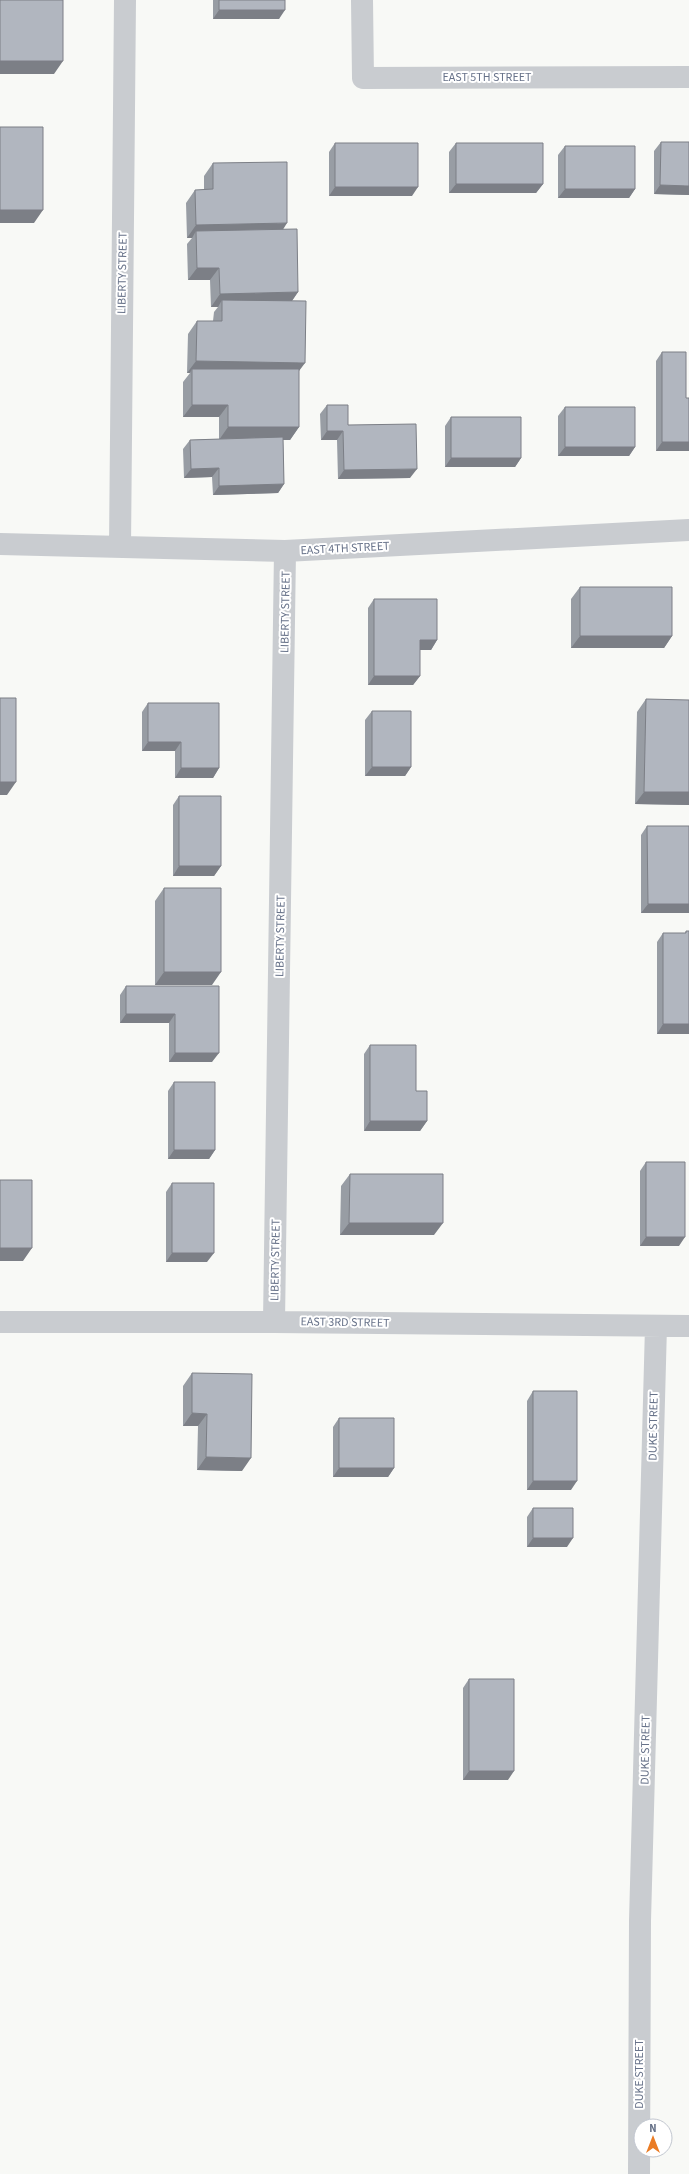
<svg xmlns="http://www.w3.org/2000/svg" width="689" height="2174" font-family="'Source Sans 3',sans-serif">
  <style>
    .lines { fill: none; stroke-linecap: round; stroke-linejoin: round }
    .minor { stroke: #c9ccd0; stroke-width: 22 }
    .wall { fill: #989da4 }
    .shaded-wall { fill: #7c7f86 }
    .building { fill: #b1b6bf; stroke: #7c7f86 }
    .labels { text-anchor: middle; stroke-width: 4; stroke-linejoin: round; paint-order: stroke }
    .street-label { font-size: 12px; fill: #677289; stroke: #fff }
  </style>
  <rect width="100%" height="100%" fill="#f8f9f6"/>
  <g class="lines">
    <!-- minor -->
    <path class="minor" d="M362,0l1,78 326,-1
      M0,544l285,7 404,-21
      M120,547l5,-547
      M0,1322h274l415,4
      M274,1322l11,-771
      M639,2174l1,-253 16,-595"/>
  </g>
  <!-- wall -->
  <path class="wall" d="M213,0h72l-6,19h-66z
    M661,142l28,53 -35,-1v-43z
    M335,143l77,53h-83v-44z
    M456,143l87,41 -7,9h-87v-41z
    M565,146l70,43 -6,9h-71v-43z
    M213,163l70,66 15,63 -6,9 7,70v56l-9,13h-7l1,44 -6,9 -65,2 -1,-18 -28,1 -1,-29 7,-9 29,-1v-22h-36v-35l7,-9h-3l1,-39 9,-13h16l1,-9 4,-5h-7l-1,-27h-22l-1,-36 5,-6h-5l-1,-35 9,-13h9v-14z
    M662,352l24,46 3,53h-33v-90z
    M327,405l21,20 62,53 -72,1 -1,-39h-16l-1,-26z
    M565,407l70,40 -6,9h-71v-40z
    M451,417l70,41 -6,9h-70v-41z
    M580,587l92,49 -8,12h-93v-49z
    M374,599l63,41 -6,10h-11v26l-7,9h-45v-77z
    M646,699l43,106 -54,-1 2,-92z
    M148,703l71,65 -6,10h-38v-27h-33v-39z
    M372,711l39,56 -6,9h-40v-56z
    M179,796l42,70 -7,10h-41v-71z
    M647,826h42v87h-48v-78z
    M164,888l48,97h-57v-84z
    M686,931l3,103h-32v-92l6,-9h22z
    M126,986h93l-7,76h-43v-39h-49v-28z
    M370,1045l46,46 11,30 -7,10h-56v-77z
    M174,1082l41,68 -6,9h-41v-68z
    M646,1162l33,84h-39v-75z
    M350,1174l84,61h-94l1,-49z
    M172,1183l35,79h-41v-70z
    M192,1373l50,98 -45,-1 1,-44h-15v-40z
    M533,1391l38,99h-44v-89z
    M339,1418l55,50 -6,9h-55v-50z
    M533,1508l34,39h-40v-30z
    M469,1679l39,101h-45v-92z"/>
  <!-- shaded-wall -->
  <path class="shaded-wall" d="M219,10h66l-6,9h-66z
    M0,61h63l-9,13h-54z
    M456,184h87l-7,9h-87z
    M660,185l29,1v9l-35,-1z
    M335,187h83l-6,9h-83z
    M565,189h70l-6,9h-71z
    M0,210h43l-9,13h-34z
    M287,223l-8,13 -83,-5 -4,7h-5l9,-13z
    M197,268h22l-9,12h-22z
    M298,292l-9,13 -67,-5 -4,7h-7l9,-13z
    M196,361l109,2 -9,12 -104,-6 -2,4h-3z
    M192,405h36l-9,12h-36z
    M228,427h71l-9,13h-71z
    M327,431h16l-6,9h-16z
    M662,442h27v9h-33z
    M565,447h70l-6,9h-71z
    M451,458h70l-6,9h-70z
    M219,468l-7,9 -28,1 7,-9z
    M417,469l-7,9 -72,1 6,-9z
    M284,484l-6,9 -65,2 6,-9z
    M580,636h92l-8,12h-93z
    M420,640h17l-6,10h-18z
    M374,676h46l-7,9h-45z
    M148,742h33l-6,9h-33z
    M372,767h39l-6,9h-40z
    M181,768h38l-6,10h-38z
    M0,782h16l-9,13h-7z
    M644,792h45v13l-54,-1z
    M179,866h42l-7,10h-41z
    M648,904h41v9h-48z
    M164,972h57l-9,13h-57z
    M126,1014h49l-6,9h-49z
    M663,1024h26v10h-32z
    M175,1053h44l-7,9h-43z
    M370,1121h57l-7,10h-56z
    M174,1150h41l-6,9h-41z
    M349,1223h94l-9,12h-94z
    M646,1237h39l-6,9h-39z
    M0,1248h32l-9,13h-23z
    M172,1253h42l-7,9h-41z
    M192,1413l15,1 -9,12h-15z
    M206,1457l45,1 -9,13 -45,-1z
    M339,1468h55l-6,9h-55z
    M533,1481h44l-6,9h-44z
    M533,1538h40l-6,9h-40z
    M469,1771h45l-6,9h-45z"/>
  <!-- building -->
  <path class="building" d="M0,0h63v61h-63z
    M219,0h66v10h-66z
    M0,127h43v83h-43z
    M661,142h28v44l-29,-1z
    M335,143h83v44h-83z
    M456,143h87v41h-87z
    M565,146h70v43h-70z
    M287,162v61l-91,2 -1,-35 18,-1v-26z
    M297,229l1,63 -78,2 -1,-26h-22l-1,-37z
    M222,300l84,1 -1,62 -109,-2 1,-40h25z
    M662,352h24v46h3v44h-27z
    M192,369h107v58h-71v-22h-36z
    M327,405h21v20l68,-1 1,45 -73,1 -1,-39h-16z
    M565,407h70v40h-70z
    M451,417h70v41h-70z
    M283,437l1,47 -65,2v-18l-28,1 -1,-29z
    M580,587h92v49h-92z
    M374,599h63v41h-17v36h-46z
    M0,698h16v84h-16z
    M646,699l43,1v92h-45z
    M148,703h71v65h-38v-26h-33z
    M372,711h39v56h-39z
    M179,796h42v70h-42z
    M647,826h42v78h-41z
    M164,888h57v84h-57z
    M686,931h3v93h-26v-91h23z
    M126,986h93v67h-44v-39h-49z
    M370,1045h46v46h11v30h-57z
    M174,1082h41v68h-41z
    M646,1162h39v75h-39z
    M350,1174h93v49h-94z
    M0,1180h32v68h-32z
    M172,1183h42v70h-42z
    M192,1373l60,1 -1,84 -45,-1 1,-43 -15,-1z
    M533,1391h44v90h-44z
    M339,1418h55v50h-55z
    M533,1508h40v30h-40z
    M469,1679h45v92h-45z"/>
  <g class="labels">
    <!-- street labels -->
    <g class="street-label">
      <text x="487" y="81">EAST 5TH STREET</text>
      <text transform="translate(122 273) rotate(-89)" y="4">LIBERTY STREET</text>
      <text transform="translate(345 548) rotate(-3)" y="4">EAST 4TH STREET</text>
      <text transform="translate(285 612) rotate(-89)" y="4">LIBERTY STREET</text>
      <text transform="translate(280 936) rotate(-89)" y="4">LIBERTY STREET</text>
      <text transform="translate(275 1260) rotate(-89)" y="4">LIBERTY STREET</text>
      <text transform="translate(345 1322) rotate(1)" y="4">EAST 3RD STREET</text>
      <text transform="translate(653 1426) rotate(-89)" y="4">DUKE STREET</text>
      <text transform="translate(645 1750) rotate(-89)" y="4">DUKE STREET</text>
      <text transform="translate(639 2074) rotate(-90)" y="4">DUKE STREET</text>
    </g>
  </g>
  <!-- north arrow -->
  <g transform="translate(653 2138)"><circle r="19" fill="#ffffff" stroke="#c2c7d0"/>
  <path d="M0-3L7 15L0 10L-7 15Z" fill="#ea7c25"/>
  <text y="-6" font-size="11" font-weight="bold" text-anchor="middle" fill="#677289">N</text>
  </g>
</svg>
